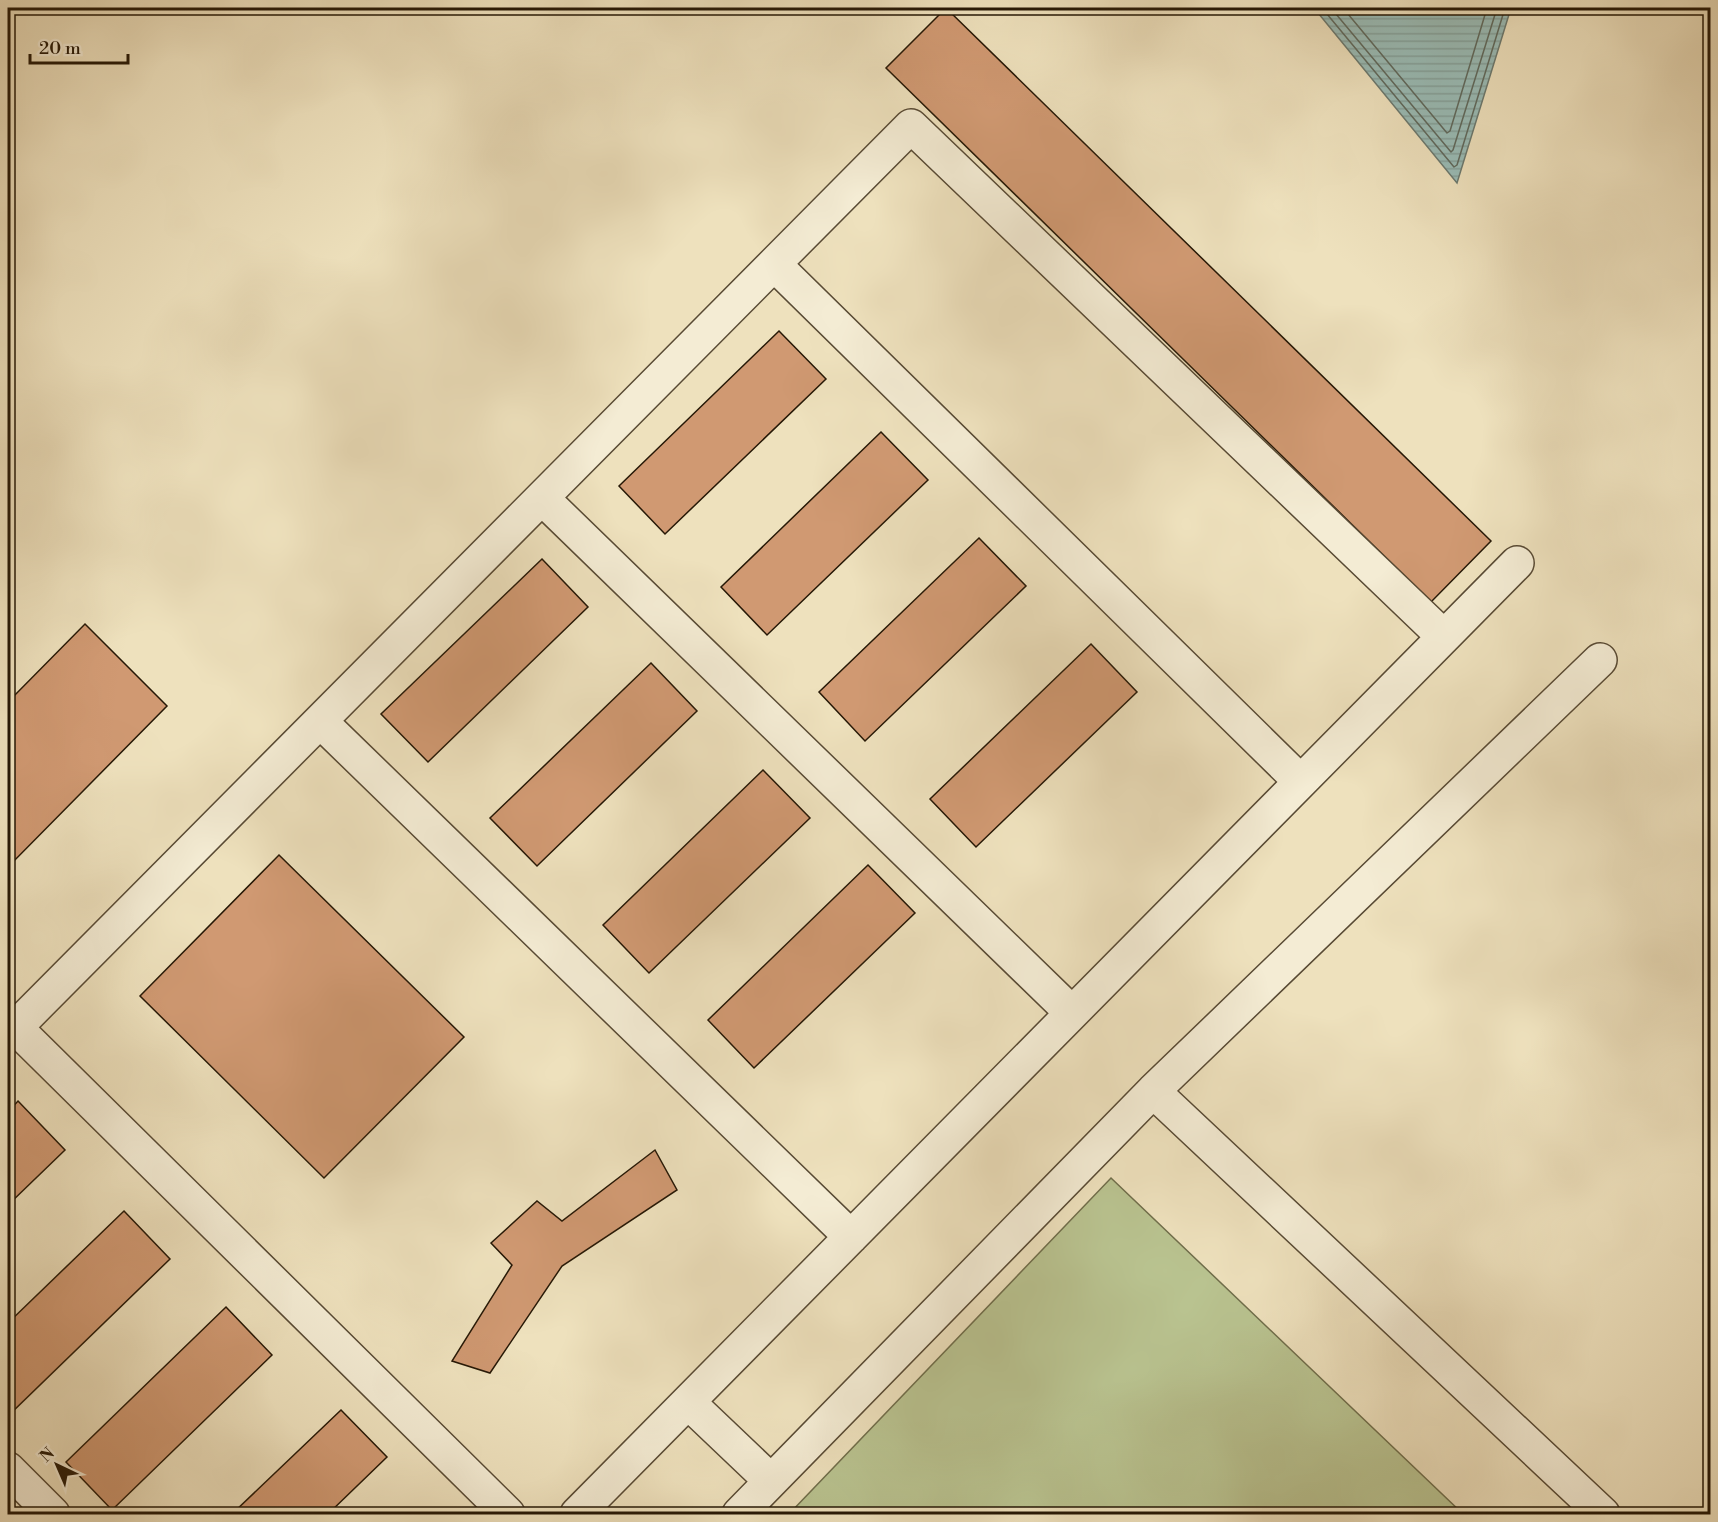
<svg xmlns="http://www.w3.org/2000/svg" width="1718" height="1522" font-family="'Libre Bodoni',serif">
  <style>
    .park { fill: #b9c390; stroke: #706e4b; stroke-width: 1.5 }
    .water { fill: url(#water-rules); stroke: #6c7a70; stroke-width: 1.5 }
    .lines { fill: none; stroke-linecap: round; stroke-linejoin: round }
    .shore { stroke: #606a5e; stroke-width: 1.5 }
    .building { fill: #d09972; stroke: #261806; stroke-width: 1.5 }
    .minor-casing { stroke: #584a34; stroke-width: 36 }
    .minor { stroke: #f4ecd4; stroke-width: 33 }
  </style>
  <defs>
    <pattern id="water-rules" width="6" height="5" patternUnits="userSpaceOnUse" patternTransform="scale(1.5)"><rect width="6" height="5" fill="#9abcb6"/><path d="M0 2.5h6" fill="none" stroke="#85a19b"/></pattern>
  </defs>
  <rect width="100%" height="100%" fill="#eee1bd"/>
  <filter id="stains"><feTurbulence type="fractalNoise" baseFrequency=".00333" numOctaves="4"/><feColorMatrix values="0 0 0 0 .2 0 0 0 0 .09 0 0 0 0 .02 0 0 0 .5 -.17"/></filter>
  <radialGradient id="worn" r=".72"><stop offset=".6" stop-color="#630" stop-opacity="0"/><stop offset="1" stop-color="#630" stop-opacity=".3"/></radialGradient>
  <!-- park -->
  <path class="park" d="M1111,1178l352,336h-674z"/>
  <!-- water -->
  <path class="water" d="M1314,8h197l-54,175z"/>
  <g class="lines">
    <!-- shore -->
    <path class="shore" d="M1322,8l132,159 3,-2 48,-157
      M1331,8l120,144 2,-2 44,-142
      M1343,8l104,125 3,-2 37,-123"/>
  </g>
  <!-- building -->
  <path class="building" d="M946,8l545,533 -60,61 -545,-534z
    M779,331l47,48 -161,155 -46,-48z
    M881,432l47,48 -161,155 -46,-48z
    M979,538l47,48 -161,155 -46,-49z
    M542,559l46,48 -160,155 -47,-48z
    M85,624l82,82 -159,161v-165z
    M1091,644l46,48 -161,155 -46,-48z
    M651,663l46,48 -160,155 -47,-48z
    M763,770l47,48 -161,155 -46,-48z
    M279,855l185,182 -140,141 -184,-182z
    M868,865l47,48 -161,155 -46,-48z
    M18,1101l47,49 -57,55v-93z
    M655,1150l22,40 -115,76 -72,107 -38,-12 60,-96 -21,-22 46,-42 25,20z
    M124,1211l46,48 -160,155 -2,-3v-88z
    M226,1307l46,48 -160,155 -46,-48z
    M341,1410l46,47 -59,57h-96z"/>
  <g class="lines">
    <defs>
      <path id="minor" d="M774,264l526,517
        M542,498l530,515
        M320,721l531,516
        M15,1027l493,487
        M8,1035l903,-909 532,510
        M1153,1091l450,423
        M688,1402l83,79
        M8,1469l45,45
        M577,1514l940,-951
        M739,1514l414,-423 447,-431"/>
    </defs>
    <!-- minor casing -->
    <use href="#minor" class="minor-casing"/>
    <!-- minor -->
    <use href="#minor" class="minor"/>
  </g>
  <!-- margin -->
  <rect width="1718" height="1522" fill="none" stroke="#eee1bd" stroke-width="30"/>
  <rect x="9" y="9" width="1700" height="1504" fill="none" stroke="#261806" stroke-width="3"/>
  <rect x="15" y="15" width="1688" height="1492" fill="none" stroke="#261806" stroke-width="1.5"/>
  <!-- north arrow -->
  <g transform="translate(57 1465) rotate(316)" stroke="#f4ecd4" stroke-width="4.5" paint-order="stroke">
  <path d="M0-4.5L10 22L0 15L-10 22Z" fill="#261806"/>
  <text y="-9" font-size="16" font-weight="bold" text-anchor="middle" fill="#261806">N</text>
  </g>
  <!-- scale -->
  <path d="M30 54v9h98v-9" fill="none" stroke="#261806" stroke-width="3"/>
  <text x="39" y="54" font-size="18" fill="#261806" stroke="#f4ecd4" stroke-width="4.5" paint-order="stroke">20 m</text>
  <rect width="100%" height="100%" filter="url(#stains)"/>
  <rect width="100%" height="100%" fill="url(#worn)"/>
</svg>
